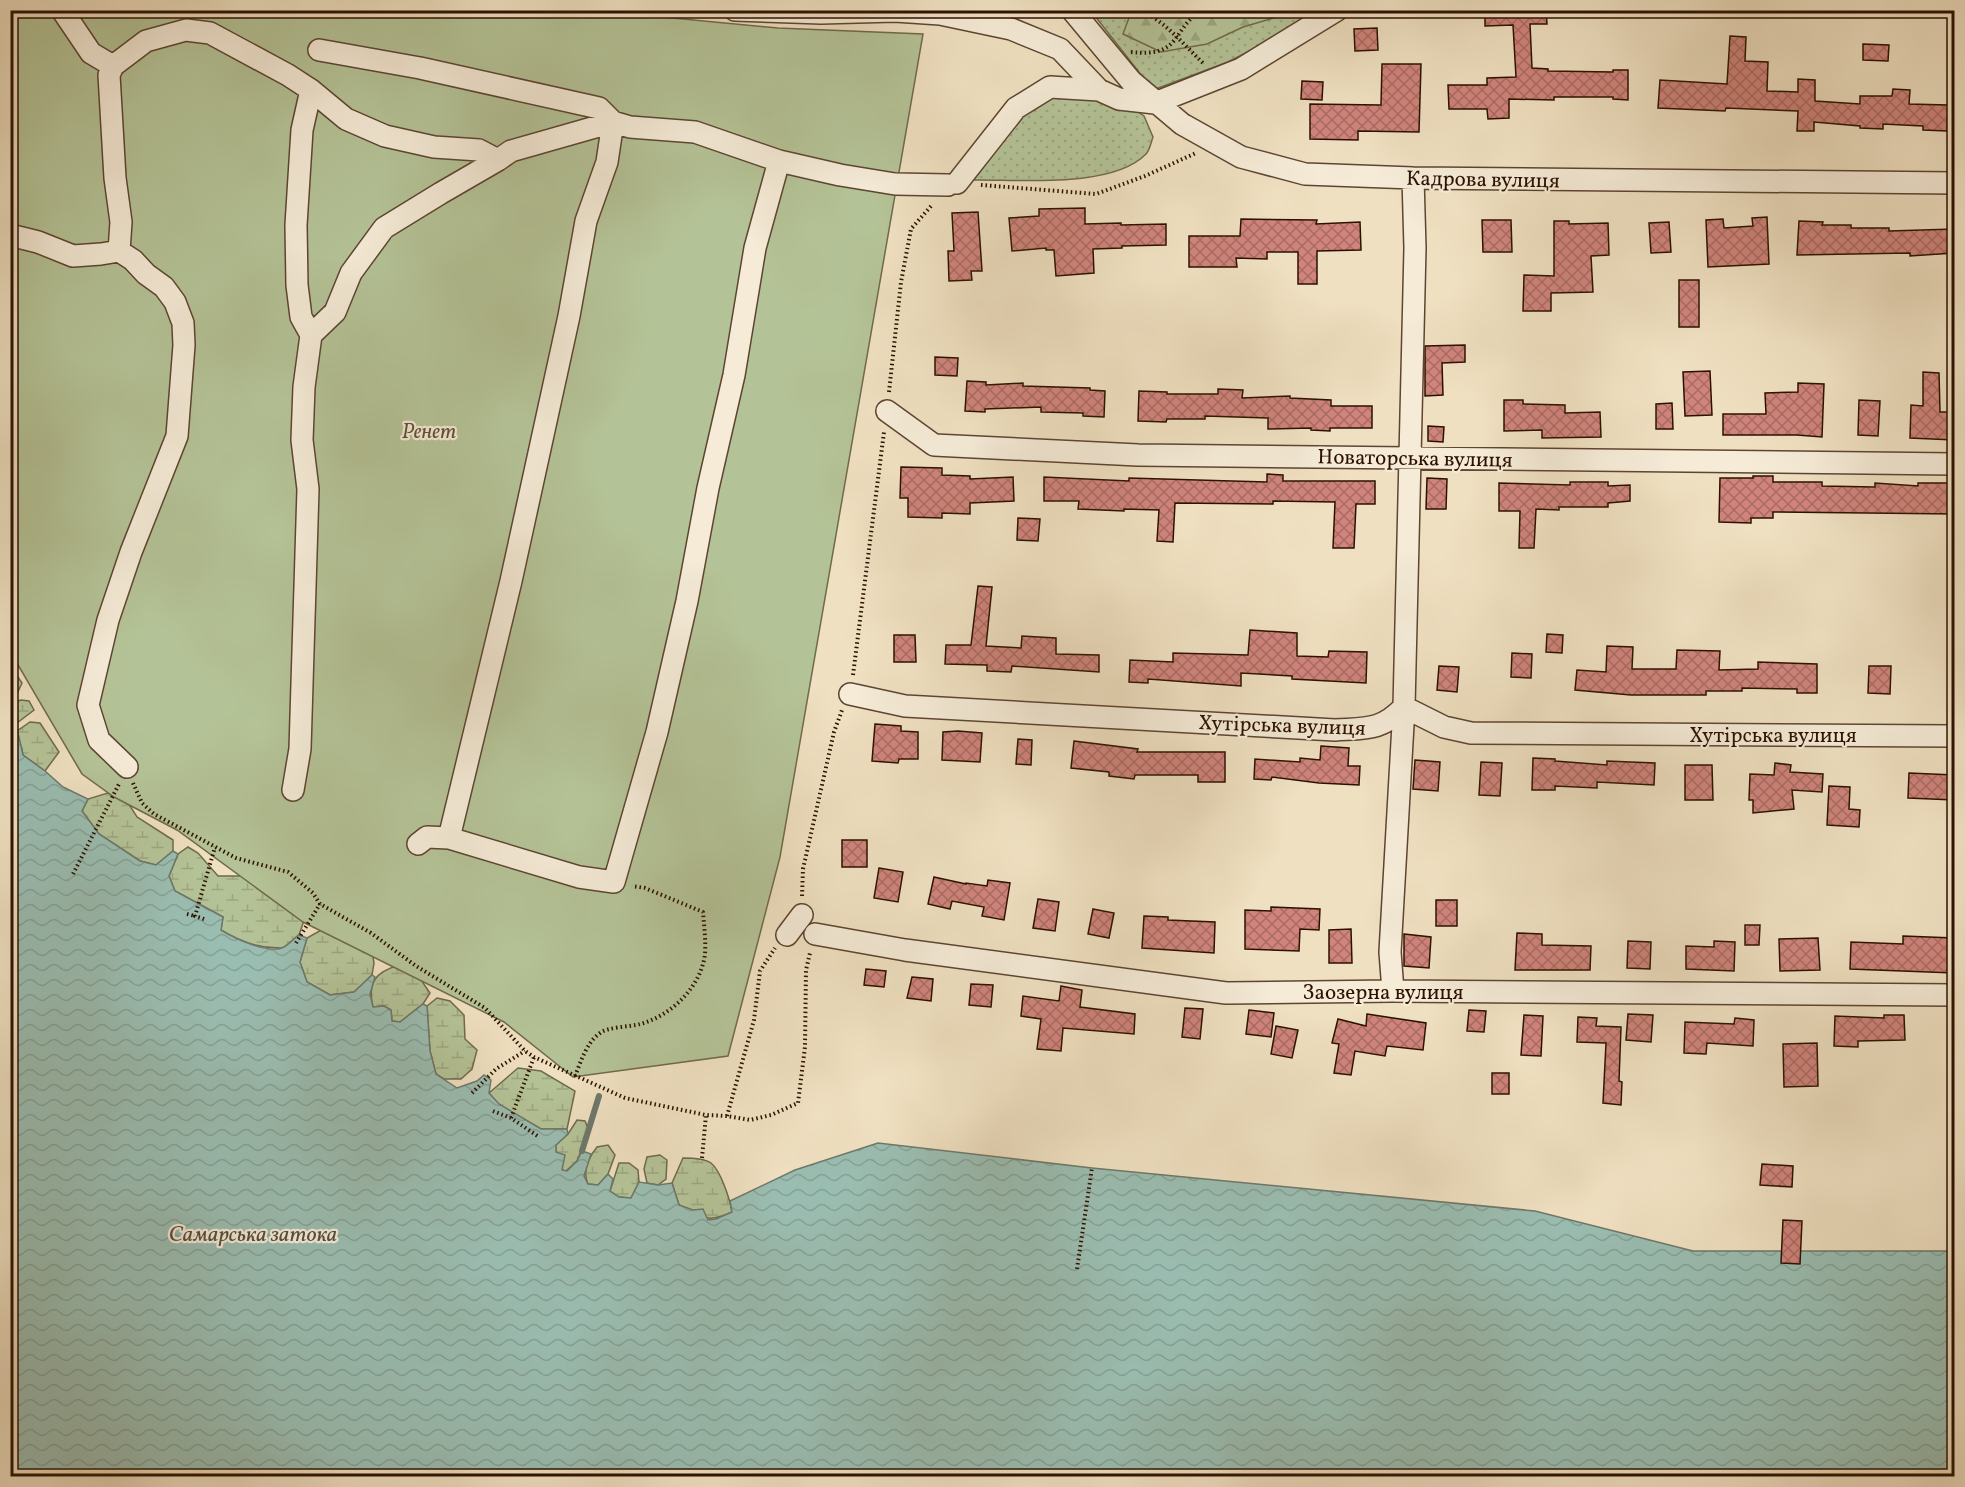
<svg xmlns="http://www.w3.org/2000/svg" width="1965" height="1487" font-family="Vollkorn,serif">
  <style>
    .grass { fill: url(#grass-dots); stroke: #706a4c; stroke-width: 1.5 }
    .forest { fill: url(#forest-firs); stroke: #706a4c; stroke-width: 1.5 }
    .wetland { fill: url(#wetland-marsh); stroke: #706a4c; stroke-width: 1.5 }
    .garden { fill: #b4c397; stroke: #706a4c; stroke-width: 1.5 }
    .water { fill: url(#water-waves); stroke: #6e786b; stroke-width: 1.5 }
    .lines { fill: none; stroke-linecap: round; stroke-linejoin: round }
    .stream { stroke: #6e786b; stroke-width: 6 }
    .building { fill: url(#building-cross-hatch); stroke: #2c1101; stroke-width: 1.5 }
    .minor-casing { stroke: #5d4531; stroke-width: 24 }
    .path { stroke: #2c1101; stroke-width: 4; stroke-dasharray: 1.5 3; stroke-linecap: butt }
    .minor { stroke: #f5ebd7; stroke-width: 21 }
    .labels { text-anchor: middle; stroke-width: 4.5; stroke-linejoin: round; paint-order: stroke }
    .street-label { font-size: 21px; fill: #2c1101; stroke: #f5ebd7 }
    .park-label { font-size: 21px; font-style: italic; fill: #5c4f36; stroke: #f5ebd7 }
    .water-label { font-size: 22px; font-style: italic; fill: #524d3f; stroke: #f5ebd7 }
  </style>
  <defs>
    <pattern id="grass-dots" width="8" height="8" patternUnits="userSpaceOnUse" patternTransform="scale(1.5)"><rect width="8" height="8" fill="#b4c397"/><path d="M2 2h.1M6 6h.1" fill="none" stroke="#9ba680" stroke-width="1.8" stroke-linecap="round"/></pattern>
    <pattern id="forest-firs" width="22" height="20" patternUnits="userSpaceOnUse" patternTransform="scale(1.5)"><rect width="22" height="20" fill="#b4c397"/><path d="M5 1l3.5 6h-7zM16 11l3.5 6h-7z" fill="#9ba680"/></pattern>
    <pattern id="wetland-marsh" width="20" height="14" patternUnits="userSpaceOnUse" patternTransform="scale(1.5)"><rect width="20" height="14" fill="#b4c397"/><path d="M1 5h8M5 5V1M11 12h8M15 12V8" fill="none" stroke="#9ba680"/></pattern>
    <pattern id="water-waves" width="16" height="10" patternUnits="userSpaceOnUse" patternTransform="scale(1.5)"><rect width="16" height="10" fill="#9abdb1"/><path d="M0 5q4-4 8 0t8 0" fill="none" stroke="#85a196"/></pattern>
    <pattern id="building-cross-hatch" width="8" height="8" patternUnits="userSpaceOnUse" patternTransform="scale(1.5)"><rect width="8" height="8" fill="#d0847c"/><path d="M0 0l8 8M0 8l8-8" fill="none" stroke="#a96b63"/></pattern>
  </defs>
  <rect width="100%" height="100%" fill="#efe0c1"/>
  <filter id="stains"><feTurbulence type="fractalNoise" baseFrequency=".00333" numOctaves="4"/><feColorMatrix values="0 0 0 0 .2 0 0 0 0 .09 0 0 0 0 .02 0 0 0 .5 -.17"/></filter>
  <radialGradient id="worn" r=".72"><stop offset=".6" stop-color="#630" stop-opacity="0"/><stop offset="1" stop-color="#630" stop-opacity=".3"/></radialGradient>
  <!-- grass -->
  <path class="grass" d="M1091,11h237l-100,51 -75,28z
    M1054,92l77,15 13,9 9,21c-2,5 -3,13 -7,17 -34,35 -129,25 -174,26l54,-72z"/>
  <!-- forest -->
  <path class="forest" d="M1140,10h157v1l-54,16 -36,17 -46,8 -38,-18 7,-19z"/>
  <!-- wetland -->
  <path class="wetland" d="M10,665l12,18 -7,15 -4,1z
    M21,700l8,1 5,9 -21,16 -2,-3 -1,-19z
    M30,722l10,1 19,29 -14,19 -22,-16 -6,-24z
    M111,792l14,6 12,19 36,23v11l-17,14 -16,-4 -41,-27 -17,-23 6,-12z
    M188,847l10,6 20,23h55l35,33 -9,26 -16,13c-23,1 -43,-6 -62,-18l2,-13 -48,-26 -6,-15 9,-22z
    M330,925l41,20 3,18 -2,12 -18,17 -24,3 -23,-13 -7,-20 7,-24z
    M399,965l18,9 13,19 -7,11 -23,18 -8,-1 -1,-11 -7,-4 -11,1c-6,-25 3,-35 26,-42z
    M437,998l13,3 14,14 1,24 12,11 -5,19 -11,10h-17l-8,-5 -6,-23 -3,-45z
    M518,1068l23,3 34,20 -8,38h-26l-43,-25 -9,-11z
    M577,1120l8,1 4,10 -12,30 -11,10 -5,-1 -5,-18v-7l12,-11z
    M608,1145l7,10 -7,19 -10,11 -10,-1c-6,-13 1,-27 9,-37z
    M660,1155l7,5 -1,19 -8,6 -11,-2 -3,-14 3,-12z
    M683,1158c8,0 21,0 28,5 10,8 19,37 21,49 -28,13 -27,3 -53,-7l-7,-22z
    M619,1163h10l9,7 1,12 -8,16 -12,-1 -9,-6z"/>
  <!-- garden -->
  <path class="garden" d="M618,10l23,5 137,13 145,6 -143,823 -52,199 -155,21 -69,-55 -201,-100 -126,-92 -63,-33 -32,-23 -71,-121 -1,-642z"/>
  <!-- water -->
  <path class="water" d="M10,723l8,10 5,22 22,16 18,16 25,12 -6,12 17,23 41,27 16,4 17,-14 5,3 -9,22 6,15 48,26 -2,13c13,8 48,25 63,17 5,-2 10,-9 15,-12l8,3 -7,24 7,20 23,13 24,-3 18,-17 3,2 -5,17 3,13 11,-1 7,4 1,11 8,1 23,-18 4,2 3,45 6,23 21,14 20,-7 7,-6 7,5 -2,13 10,11 42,25h26l1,5 -12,11v7l9,3 -3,15 5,1 10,-10 5,-10 9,3 -7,22 4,8 10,1 10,-11 5,5 -3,12 9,6 12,1 8,-16 19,3 14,-2 7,22 14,5 10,-1 5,11 8,-1 16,-7 -2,-11 65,-31 83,-27 214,25 443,43 158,40h261v225h-1943z"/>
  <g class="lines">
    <!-- stream -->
    <path class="stream" d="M582,1151l17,-55"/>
  </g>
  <!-- building -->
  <path class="building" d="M1485,10h61l1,14h-17l2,44 16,1v2l65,1v-2h15v30l-15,-1v-2h-59v3l-45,-1v19l-21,1 -1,-10h-38l-1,-24h39v-7l29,-1 -3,-52 -28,1z
    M1377,28l1,22 -23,1 -1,-22z
    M1730,36l16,1 -1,24 23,1 -1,29 31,1v-13l17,1v21l45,3v-8h32l1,-7 17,1 -1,14 39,1 -1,26 -24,-1v-4l-40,-2v5l-23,-1v-2l-46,-4v9h-17l1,-20 -72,-3 -1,3 -67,-3 2,-28 67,4z
    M1863,44l26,1 -1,16 -25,-1z
    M1382,64h39l-2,68 -61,-1v9l-48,-1v-35l71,1z
    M1302,81l21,1 -1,18 -21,-1z
    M1085,208v16l36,-1v2l45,-1v21l-44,1v2l-29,1 1,24 -38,3 -2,-26h-8v-2l-34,3 -3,-33 30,-2v-7z
    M978,212l4,59h-11l1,9 -23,1 -1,-30h6l-2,-38z
    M1767,217l2,47 -61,3 -2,-47 17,-1 1,9 29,-2 -1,-8z
    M1241,219l76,1 -1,4 44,-2 1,28 -44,1v33h-19v-32h-31v7l-31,-1 1,9h-48v-31h51z
    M1482,220h29l1,32h-29z
    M1554,221h15v3l39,-1 1,32 -18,1 2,36 -42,1v18h-28l1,-36 30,1z
    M1799,221l24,1 -1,3h29v3h38v3l65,-2v24l-44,3v-3l-113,2z
    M1669,222l2,30 -20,1 -2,-30z
    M1679,280h20v47h-20z
    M1465,345v17l-23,1 1,32 -18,1v-50z
    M935,357l23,1 -1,18 -22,-1z
    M1710,371l2,44 -27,1 -2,-44z
    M1923,372l16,1 1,39h14v28l-44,-2 1,-33 12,1z
    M967,381l19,1v3l37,-2v3l67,2v2l15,1 -1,26 -21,-1v-3l-42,-1v-5l-56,2v3l-20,-1z
    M1798,383l26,1 -2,53 -25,-2h-74v-21h43l-1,-21 33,-1z
    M1218,389l25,1 -1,8 48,-2v2l41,2v6h41v22h-42v3l-19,-1v-2l-43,1v-11l-63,-2v3h-38l-1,3 -28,-1 1,-30 28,1v2h51z
    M1504,400h19v4l42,1v8l35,-1 1,25 -59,1v-8l-38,1z
    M1859,400l21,1 -2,35 -20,-1z
    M1672,403l1,26h-17v-25z
    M1428,426l16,1 -1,15 -15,-1z
    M901,467l41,1v7l28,1v3l43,-2 1,24 -44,2v11l-28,-1v5l-34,-1v-19h-8z
    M1267,474l16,1v6h92v23h-19l-2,44h-21l2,-46 -62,-1v3l-98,-1 -2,39 -16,-1 2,-31 -35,-1v2l-46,-2 1,-8h-35v-24l85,4v-3l138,4z
    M1753,476h20v6h49v4l53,1v-4l43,3v-3h36v31l-181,-2v6h-22v5l-32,-1 1,-44h33z
    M1427,478l20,1 -1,30h-20z
    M1570,482h38v4l22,-1v16l-22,2v4h-49v3l-23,-1 -2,39h-15l1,-37h-21v-28l71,2z
    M1018,518l22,1 -2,22 -21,-1z
    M978,586l14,1 -6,59 35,2 1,-12 34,2v16l43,1v17l-87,-6 -1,6 -24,-1v-6l-42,-1 1,-19h25z
    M1250,630l47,3v23l31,1 1,-6 38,1 -1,31 -74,-4v-3l-51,-3v13l-93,-7v4l-19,-1 1,-22 43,2v-9l75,2z
    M1547,634l16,1 -1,18 -16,-1z
    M894,635h21l1,27h-22z
    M1607,646l26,1 -1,22h44l1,-19 43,1 -1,19 39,-1v-7l59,2v29h-20v-4l-55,-1v3h-36v4h-75l-56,-5 2,-20 29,2z
    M1512,653l20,1 -1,24 -20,-1z
    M1439,666l20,1 -2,25 -20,-2z
    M1869,666h22l-1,28 -22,-1z
    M875,724l26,2v5l17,1v27h-19l-1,4 -26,-2z
    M958,731l24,2 -2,29 -38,-2 1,-28z
    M1018,739l14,1 -1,25 -15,-1z
    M1074,741l64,8 -1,3h88v30h-27v-7h-63l-1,4 -25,-3v-4l-38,-4z
    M1321,746l28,2 -1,18h12l-1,19 -40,-2 -47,-6 -1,3 -17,-1 1,-20 45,3v-4l20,2z
    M1533,758l22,1v2l52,4v-4l48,2 -1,22 -57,-3v6l-42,-2v4h-23z
    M1415,760l25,2 -2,29 -25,-2z
    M1481,762l21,1 -2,33 -21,-1z
    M1775,763l16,2 -1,7 33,2 -1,18 -30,-2 2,19 -41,4v-13h-4l1,-26 24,1z
    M1685,765h27l1,35h-28z
    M1909,773l45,2v25l-46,-2z
    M1829,786l21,1 -1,22 11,1 -1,17 -32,-2z
    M842,840h25v27h-25z
    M879,868l24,4 -5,30 -24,-4z
    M934,877l32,7v-1l21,3 1,-6 22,3 -6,37 -22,-4 2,-9 -32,-6 -2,8 -22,-5z
    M1038,899l21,3 -4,29 -22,-3z
    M1436,900h21v26h-21z
    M1271,907l49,2 -1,21 -19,-1 -1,22 -54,-2v-39l26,1z
    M1093,909l21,4 -5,25 -21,-4z
    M1144,916l24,1v3l47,2 -1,31 -72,-5z
    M1745,925h15l-1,20h-14z
    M1351,929l1,34h-23v-33z
    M1517,933l25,1v11l49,1 -1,24h-75z
    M1404,934l27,3 -2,31 -25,-2z
    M1903,936l51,2v35l-104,-4 1,-27 52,2z
    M1818,938l2,32 -40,1 -1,-32z
    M1628,941l23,1 -1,27 -23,-1z
    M1714,941l21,1 -1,29 -48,-2v-23l28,1z
    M866,969l20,2 -2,16 -20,-2z
    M912,977l21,2 -2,22 -24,-3z
    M971,984l22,1 -2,22 -22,-2z
    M1061,986l21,4 -2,17 55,7 -1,20 -71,-6 -2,23 -24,-2 4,-30 -20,-3 2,-20 36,5z
    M1185,1008l18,1 -3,30 -18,-2z
    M1249,1010l25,3 -3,24 -25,-3z
    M1469,1010l17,1 -2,21 -17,-1z
    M1367,1014l59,9 -3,27 -36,-4 -2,10 -30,-5 -4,24 -17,-2 5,-29 -7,-1 6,-24 28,7z
    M1628,1014l25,1 -2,27 -25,-2z
    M1524,1015l19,1 -2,40 -20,-1z
    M1884,1015h20l1,25 -47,1v6l-24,-1 1,-30 49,2z
    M1578,1017l19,1 -1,8 25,1 -2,54 3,1 -1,23 -18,-2 3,-60 -29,-1z
    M1735,1018l19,2 -1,26 -46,-3 -1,11 -22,-1 1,-31 49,2z
    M1276,1026l22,4 -6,28 -21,-4z
    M1817,1043l1,43 -34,1 -1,-43z
    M1492,1073h17v21h-17z
    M1762,1164l31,2 -1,21 -32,-2z
    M1783,1220l19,1 -2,43 -19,-1z"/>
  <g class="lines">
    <defs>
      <path id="minor" d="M62,10l29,43 22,13
        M735,10l86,3 74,-2 45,3 71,15 49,20 39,41 20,9 36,4 86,-34 96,-59
        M1072,10l59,71 51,43 59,33 64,17 108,4 541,5
        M319,50l101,18 179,40 14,14 -6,40 -21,59 -17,95 -58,265 -62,257
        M957,183l59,-75 34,-21 49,3
        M10,235l28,7 35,14 28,-2 18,-3 14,9 13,14 18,13 11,15 8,21 1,22 -7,91 -46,116 -23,68 -20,85 11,35 28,27
        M119,251l2,-29 -6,-44 -6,-103 4,-9 33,-25 40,-11 24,3 78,42 23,15 35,29 39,17 49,11 45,3 19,10
        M311,335l-10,-18 -4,-32 -1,-60 6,-95 9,-40
        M887,411l47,34 204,10 816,9
        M850,694l55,12 430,24c31,-2 46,1 69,-23l40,20 27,6 483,3
        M293,790l7,-41 8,-260 -6,-49 2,-53 7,-52 24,-23 16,-39 33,-45 57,-35 57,-33 13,-9 102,-29 17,5 65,5 84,29 61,14 55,9 53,1
        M418,844l9,-7 22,1 130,39 35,5 43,-150 30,-131 21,-113 26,-113 21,-127 24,-87
        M815,934l90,16 321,43 167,-2 561,4
        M787,935l15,-20
        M1393,991l-3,-39 14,-245 11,-459 -2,-70"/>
    </defs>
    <!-- minor casing -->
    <use href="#minor" class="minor-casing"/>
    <!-- path -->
    <path class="path" d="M1140,10c26,12 43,34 63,53
      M1131,52c53,6 40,-25 72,-42
      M981,185l115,9 49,-18 51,-23
      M889,392l12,-110 10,-53 21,-24
      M853,675l31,-243
      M133,783l9,20 12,11 82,44 52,14 25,21 7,11 51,29 45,33 69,42 40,43 9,6 91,41 81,17 21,1 23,4 21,-5 27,-12 7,-56 1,-77 4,-17
      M73,874l46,-90
      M802,896l1,-27 31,-137 8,-22
      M187,914l8,2
      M204,919l-9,-3 20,-69
      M296,943l24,-39
      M575,1076c6,-15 12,-34 25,-43 7,-6 30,-6 40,-9 31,-8 61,-37 65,-70 1,-14 -1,-28 -2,-42l-58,-24 -13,-2
      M472,1093l24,-24 29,-18
      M493,1111l18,7 28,19
      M727,1116l27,-96 6,-49 15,-23
      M511,1118l23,-61
      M702,1158l4,-43
      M1077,1269l15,-101"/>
    <!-- minor -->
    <use href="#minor" class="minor"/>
  </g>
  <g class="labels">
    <!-- street labels -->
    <g class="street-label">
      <text transform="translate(1483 179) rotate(1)" y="7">Кадрова вулиця</text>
      <text transform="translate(1415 458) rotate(1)" y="7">Новаторська вулиця</text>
      <text transform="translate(1282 725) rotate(2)" y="7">Хутірська вулиця</text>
      <text x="1773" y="742">Хутірська вулиця</text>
      <text x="1383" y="999">Заозерна вулиця</text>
    </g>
    <!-- park labels -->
    <g class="park-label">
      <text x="429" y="438">Ренет</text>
    </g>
    <!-- water labels -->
    <g class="water-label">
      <text x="253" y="1241">Самарська затока</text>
    </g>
  </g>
  <!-- margin -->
  <rect width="1965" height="1487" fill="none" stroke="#efe0c1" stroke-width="36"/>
  <rect x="12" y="12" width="1941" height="1463" fill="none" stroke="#2c1101" stroke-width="3"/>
  <rect x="18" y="18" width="1929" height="1451" fill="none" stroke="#2c1101" stroke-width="1.5"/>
  <rect width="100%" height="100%" filter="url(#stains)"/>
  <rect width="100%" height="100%" fill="url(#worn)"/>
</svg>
